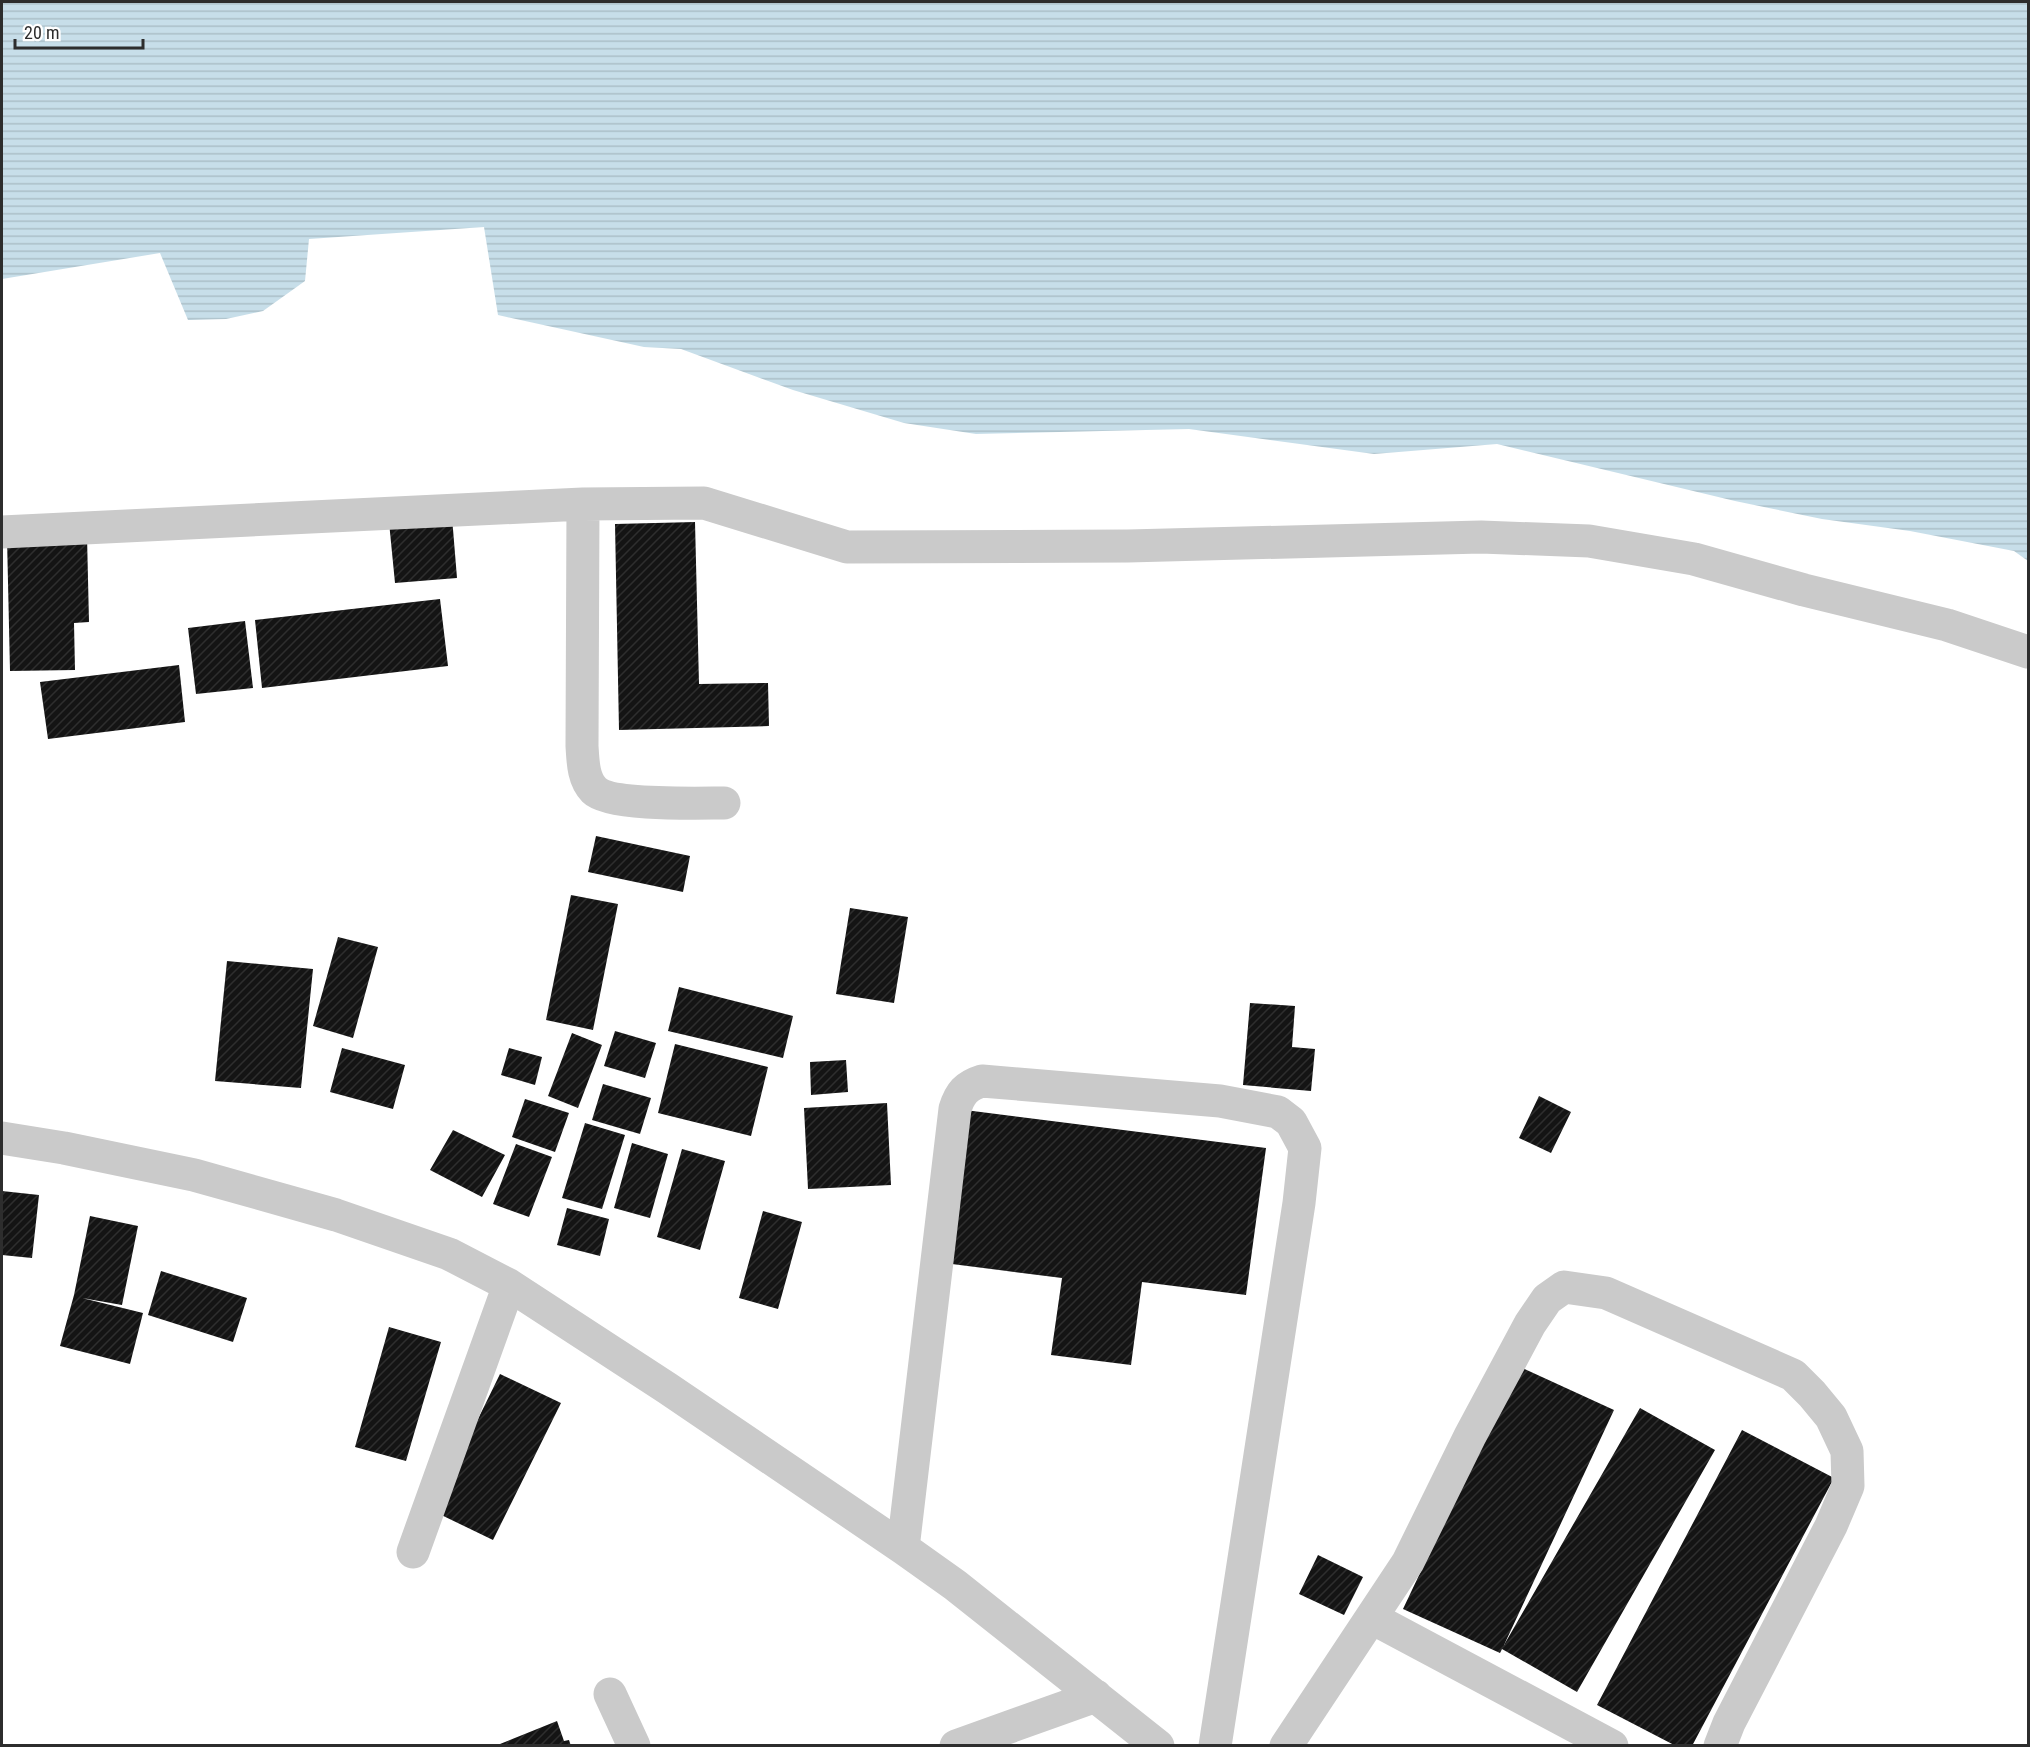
<svg xmlns="http://www.w3.org/2000/svg" width="2030" height="1747" font-family="'Roboto Condensed',sans-serif">
  <style>
    .water { fill: url(#water-rules) }
    .building { fill: url(#building-hatch) }
    .lines { fill: none; stroke-linecap: round; stroke-linejoin: round }
    .minor { stroke: #cacaca; stroke-width: 33 }
  </style>
  <defs>
    <pattern id="water-rules" width="6" height="5" patternUnits="userSpaceOnUse" patternTransform="scale(1.5)"><rect width="6" height="5" fill="#c7dee9"/><path d="M0 2.5h6" fill="none" stroke="#abbfc8"/></pattern>
    <pattern id="building-hatch" width="6" height="6" patternUnits="userSpaceOnUse" patternTransform="scale(1.5)"><rect width="6" height="6" fill="#141414"/><path d="M-1 1l2-2M0 6l6-6M5 7l2-2" fill="none" stroke="#2e2e2e"/></pattern>
  </defs>
  <rect width="100%" height="100%" fill="#fff"/>
  <!-- water -->
  <path class="water" d="M2,2h2026v559l-14,-10 -104,-20 -88,-12 -87,-18 -238,-57 -123,10 -185,-25 -213,5 -72,-11 -111,-33 -112,-41 -37,-2 -146,-32 -14,-88 -175,12 -4,42 -42,30 -37,8 -38,1 -28,-67 -158,26z"/>
  <!-- building -->
  <path class="building" d="M452,517l5,61 -62,5 -6,-61z
    M695,522l4,162 69,-1 1,43 -150,4 -4,-206z
    M87,536l2,86 -15,1 1,47 -65,1 -3,-133z
    M440,599l8,67 -186,22 -7,-68z
    M245,621l8,67 -57,6 -8,-66z
    M179,665l6,57 -137,17 -8,-57z
    M596,836l94,20 -7,36 -95,-20z
    M571,895l47,9 -25,126 -47,-10z
    M850,908l58,9 -14,86 -58,-9z
    M338,937l40,10 -25,91 -40,-12z
    M227,961l86,8 -12,119 -86,-7z
    M679,987l114,29 -10,42 -115,-27z
    M1250,1003l45,3 -3,41 23,2 -4,42 -68,-6z
    M615,1031l41,12 -11,35 -41,-12z
    M572,1033l30,12 -24,63 -30,-12z
    M675,1044l93,23 -17,69 -93,-23z
    M342,1048l63,17 -12,44 -63,-17z
    M509,1048l33,9 -7,28 -34,-10z
    M846,1060l2,32 -37,3 -1,-33z
    M603,1084l48,14 -11,36 -48,-14z
    M1539,1096l32,16 -20,41 -32,-15z
    M525,1099l44,14 -14,39 -43,-15z
    M887,1103l4,82 -83,4 -4,-81z
    M965,1110l301,38 -20,147 -104,-13 -11,83 -80,-10 11,-77 -118,-15z
    M585,1123l40,12 -23,74 -40,-11z
    M453,1130l52,25 -23,42 -52,-27z
    M632,1143l36,11 -18,64 -36,-10z
    M516,1144l36,13 -23,60 -36,-13z
    M682,1149l43,12 -25,89 -43,-13z
    M2,1191l37,4 -7,63 -30,-3z
    M567,1208l42,11 -9,37 -43,-11z
    M763,1211l39,11 -24,87 -39,-11z
    M90,1216l48,10 -16,79 -40,-7 61,15 -13,51 -70,-18 14,-51z
    M161,1271l86,27 -14,44 -85,-27z
    M389,1327l52,15 -35,119 -51,-14z
    M1518,1366l96,44 -110,235 136,-237 75,42 -138,242 -75,-43 -2,4 -97,-44z
    M500,1374l61,29 -68,137 -60,-29z
    M1742,1430l92,48 -142,268h-16l-79,-41z
    M1318,1555l45,22 -19,38 -45,-21z
    M557,1721l7,20 5,-1 2,6h-76z"/>
  <g class="lines">
    <!-- minor -->
    <path class="minor" d="M583,504l-1,242c1,15 1,33 12,44 16,16 105,13 130,13
      M2,532l581,-28 121,-1 143,44 281,-1 353,-9 108,4 105,18 110,31 143,35 81,27
      M2,1138l62,10 130,27 142,40 113,39 60,31 158,103 236,160 52,37 203,161
      M903,1548l52,-439c5,-16 11,-23 27,-28l238,20 58,11 13,10 14,26 -6,55 -84,543
      M413,1552l96,-267
      M1372,1618l240,128
      M610,1694l24,52
      M956,1746l140,-50
      M1286,1746l122,-184 62,-126 60,-112 17,-25 17,-12 42,6 187,82 19,19 19,23 16,34 1,35 -17,40 -102,197 -9,23"/>
  </g>
  <!-- border -->
  <rect width="2030" height="1747" fill="none" stroke="#2d2d2d" stroke-width="6"/>
  <!-- scale -->
  <path d="M15 39v9h128v-9" fill="none" stroke="#2d2d2d" stroke-width="3"/>
  <text x="24" y="39" font-size="18" fill="#2d2d2d" stroke="#ffffff" stroke-width="4.5" paint-order="stroke">20 m</text>
</svg>
